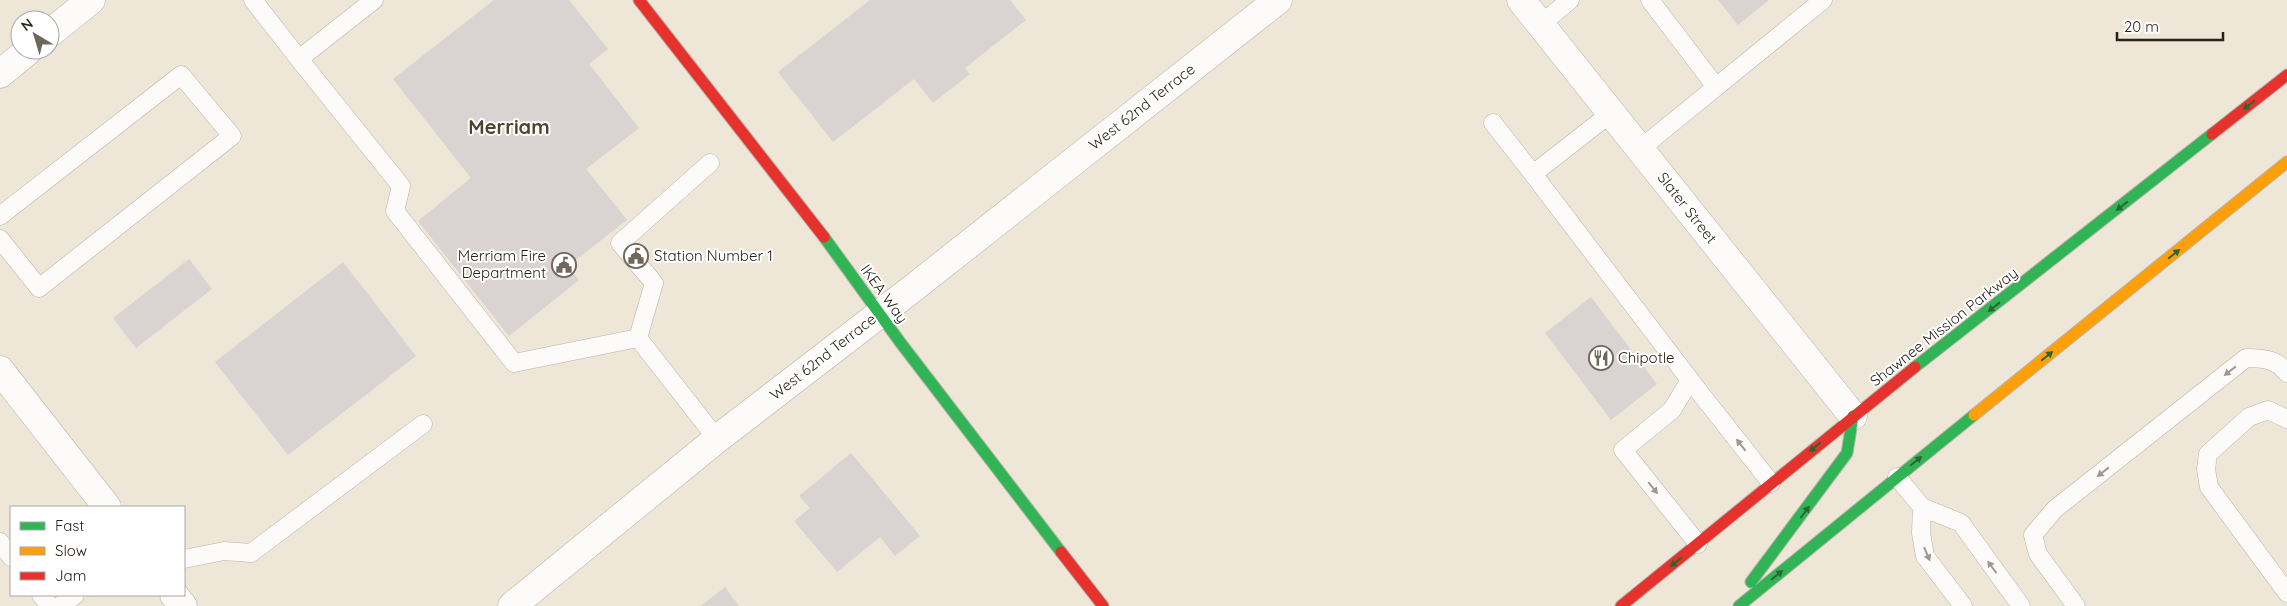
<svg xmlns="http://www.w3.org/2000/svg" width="2287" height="606" font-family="Quicksand,sans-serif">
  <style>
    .building { fill: #dad3d2 }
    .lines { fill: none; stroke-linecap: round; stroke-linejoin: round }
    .lane-casing { stroke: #bab3a7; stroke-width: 19 }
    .street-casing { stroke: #bab3a7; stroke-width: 29 }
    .fast-casing { stroke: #bab3a7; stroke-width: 13 }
    .slow-casing { stroke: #bab3a7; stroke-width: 13 }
    .jam-casing { stroke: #bab3a7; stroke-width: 13 }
    .lane { stroke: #fcfbf9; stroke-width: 18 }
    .street { stroke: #fcfbf9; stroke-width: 28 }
    .fast { stroke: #30b455; stroke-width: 11 }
    .slow { stroke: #ff9f0a; stroke-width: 11 }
    .jam { stroke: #e5322d; stroke-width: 11 }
    .oneway { fill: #2c6433 }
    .oneway2 { fill: #9d9994 }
    .labels { text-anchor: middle; stroke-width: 4; stroke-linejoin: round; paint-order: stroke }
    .street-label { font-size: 15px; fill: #292218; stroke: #fff }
    .poi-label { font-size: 15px; fill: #292218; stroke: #fff; text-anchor: start }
    .district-label { font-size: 20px; font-weight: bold; fill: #51432b; stroke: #fff }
  </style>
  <rect width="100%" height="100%" fill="#eee6d6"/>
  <!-- building -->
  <path class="building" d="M494,0h75l39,49 -19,15 50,64 -53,41 41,51 -59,46 11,14 -70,56 -91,-115 53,-43 -78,-99z
    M870,0h140l16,20 -61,48 5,6 -37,29 -19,-24 -81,63 -55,-70z
    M1718,0h51l-31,25z
    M189,259l23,30 -76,59 -23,-30z
    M343,262l73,94 -128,99 -73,-93z
    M1591,297l66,87 -46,36 -66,-87z
    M851,453l69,83 -25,20 -15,-19 -43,35 -43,-51 16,-13 -11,-12z
    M725,587l14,19h-38z"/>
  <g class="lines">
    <defs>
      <path id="lane" d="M253,0l46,59
        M374,0l-75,59 102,127 -6,25 119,152 124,-25 79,101
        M1650,0l66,87
        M1541,24l29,-24
        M1611,113l-78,61 157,206 -18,30 -49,40 75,94
        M1493,123l40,51
        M1640,149l183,-149
        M0,216l181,-141 51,61 -193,152 -39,-49
        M638,338l16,-55 -34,-40 90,-80
        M1690,380l81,103
        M2287,419l-19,-9 -19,7 -41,37 -2,15 3,18 78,106
        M1897,477l25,30 39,16 60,83
        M1922,507l-1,26 4,23 38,50
        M0,542l11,15
        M184,559l40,-8 27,2 172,-129
        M41,595l9,11
        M60,606l15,-11
        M2076,606l-38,-52 -5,-19 22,-26 191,-151c16,0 31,1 41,15"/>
      <path id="street" d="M1521,0l332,416
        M50,33l41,-33
        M0,74l29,-24
        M0,370l107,137
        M174,595l9,11
        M512,606l205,-167 195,-150 366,-289"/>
      <path id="fast" d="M824,237l76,105 161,210
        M1915,367l297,-233
        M1751,582l96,-129 6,-37
        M1739,606l235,-191"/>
      <path id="slow" d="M1974,415l313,-253"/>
      <path id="jam" d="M639,0l185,237
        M2212,134l75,-59
        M1061,552l42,54
        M1621,606l294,-239"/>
    </defs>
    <!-- lane casing -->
    <use href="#lane" class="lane-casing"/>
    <!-- street casing -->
    <use href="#street" class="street-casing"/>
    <!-- fast casing -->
    <use href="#fast" class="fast-casing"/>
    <!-- slow casing -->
    <use href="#slow" class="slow-casing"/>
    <!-- jam casing -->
    <use href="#jam" class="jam-casing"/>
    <!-- lane -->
    <use href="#lane" class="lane"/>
    <!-- street -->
    <use href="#street" class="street"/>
    <!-- fast -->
    <use href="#fast" class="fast"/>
    <!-- slow -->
    <use href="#slow" class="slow"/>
    <!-- jam -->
    <use href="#jam" class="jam"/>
  </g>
  <!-- one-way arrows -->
  <defs><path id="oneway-solid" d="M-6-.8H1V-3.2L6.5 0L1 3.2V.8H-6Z" transform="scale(1.25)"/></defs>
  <g class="oneway">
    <use href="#oneway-solid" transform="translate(2249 105) rotate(142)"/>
    <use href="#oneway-solid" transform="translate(2122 206) rotate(142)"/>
    <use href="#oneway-solid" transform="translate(2174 254) rotate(-39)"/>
    <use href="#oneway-solid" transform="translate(1994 307) rotate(142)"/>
    <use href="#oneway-solid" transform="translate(2047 356) rotate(-39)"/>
    <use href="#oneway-solid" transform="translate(1815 447) rotate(141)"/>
    <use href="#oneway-solid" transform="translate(1916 461) rotate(-39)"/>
    <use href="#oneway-solid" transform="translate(1805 512) rotate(-53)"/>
    <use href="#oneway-solid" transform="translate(1676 562) rotate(141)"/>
    <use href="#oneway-solid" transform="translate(1777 575) rotate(-39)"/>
  </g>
  <g class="oneway2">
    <use href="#oneway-solid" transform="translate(2230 371) rotate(142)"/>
    <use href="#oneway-solid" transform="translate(1741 445) rotate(-128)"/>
    <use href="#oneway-solid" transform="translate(2103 472) rotate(142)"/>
    <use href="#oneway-solid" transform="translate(1653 488) rotate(51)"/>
    <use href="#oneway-solid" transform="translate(1927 554) rotate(67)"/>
    <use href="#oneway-solid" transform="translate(1992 567) rotate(-126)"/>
  </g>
  <!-- icons -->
  <defs>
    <symbol id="civic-ring" viewBox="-11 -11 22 22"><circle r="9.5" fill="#fff" stroke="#6e675a" stroke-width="1.5"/><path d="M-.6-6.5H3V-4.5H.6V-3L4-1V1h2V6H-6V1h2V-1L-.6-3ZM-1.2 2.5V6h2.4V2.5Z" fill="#6e675a"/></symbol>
    <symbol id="restaurant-ring" viewBox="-11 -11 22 22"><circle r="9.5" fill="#fff" stroke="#6e675a" stroke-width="1.5"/><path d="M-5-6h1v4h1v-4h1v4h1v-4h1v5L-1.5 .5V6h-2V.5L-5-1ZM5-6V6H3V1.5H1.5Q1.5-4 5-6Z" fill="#6e675a"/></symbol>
  </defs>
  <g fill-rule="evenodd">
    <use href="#civic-ring" x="622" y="242" width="28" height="28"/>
    <use href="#civic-ring" x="550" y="251" width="28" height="28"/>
    <use href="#restaurant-ring" x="1587" y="344" width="28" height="28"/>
  </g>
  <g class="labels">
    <!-- street labels -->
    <g class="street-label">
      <text transform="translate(1142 107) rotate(-38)" y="5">West 62nd Terrace</text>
      <text transform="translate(1687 208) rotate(52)" y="5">Slater Street</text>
      <text transform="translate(884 294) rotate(54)" y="5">IKEA Way</text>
      <text transform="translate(1944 327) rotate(-38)" y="5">Shawnee Mission Parkway</text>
      <text transform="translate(823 357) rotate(-38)" y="5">West 62nd Terrace</text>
    </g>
    <!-- poi labels -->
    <g class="poi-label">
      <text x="546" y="261" text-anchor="end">Merriam Fire<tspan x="546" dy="17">Department</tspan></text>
      <text x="654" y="261">Station Number 1</text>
      <text x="1618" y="363">Chipotle</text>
    </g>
    <!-- district labels -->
    <g class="district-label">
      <text x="509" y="134">Merriam</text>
    </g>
  </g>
  <!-- legend -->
  <rect x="10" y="506" width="175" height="90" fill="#ffffff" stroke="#a9a7a3"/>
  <rect x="20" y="522" width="25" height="8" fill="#30b455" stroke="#a9a7a3"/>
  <text x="55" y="531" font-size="15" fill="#292218">Fast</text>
  <rect x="20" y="547" width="25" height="8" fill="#ff9f0a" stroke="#a9a7a3"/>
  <text x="55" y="556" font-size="15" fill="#292218">Slow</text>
  <rect x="20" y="572" width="25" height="8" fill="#e5322d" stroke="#a9a7a3"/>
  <text x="55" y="581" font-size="15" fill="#292218">Jam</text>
  <!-- north arrow -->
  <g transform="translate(35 35) rotate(322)"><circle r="24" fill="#ffffff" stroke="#a9a7a3"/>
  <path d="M0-4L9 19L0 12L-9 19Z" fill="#6e675a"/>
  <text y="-8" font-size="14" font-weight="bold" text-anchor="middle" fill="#292218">N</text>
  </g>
  <!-- scale -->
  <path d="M2117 32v8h106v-8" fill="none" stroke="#292218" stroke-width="2.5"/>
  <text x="2124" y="32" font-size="15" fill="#292218" stroke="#ffffff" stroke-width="4" paint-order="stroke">20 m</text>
</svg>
